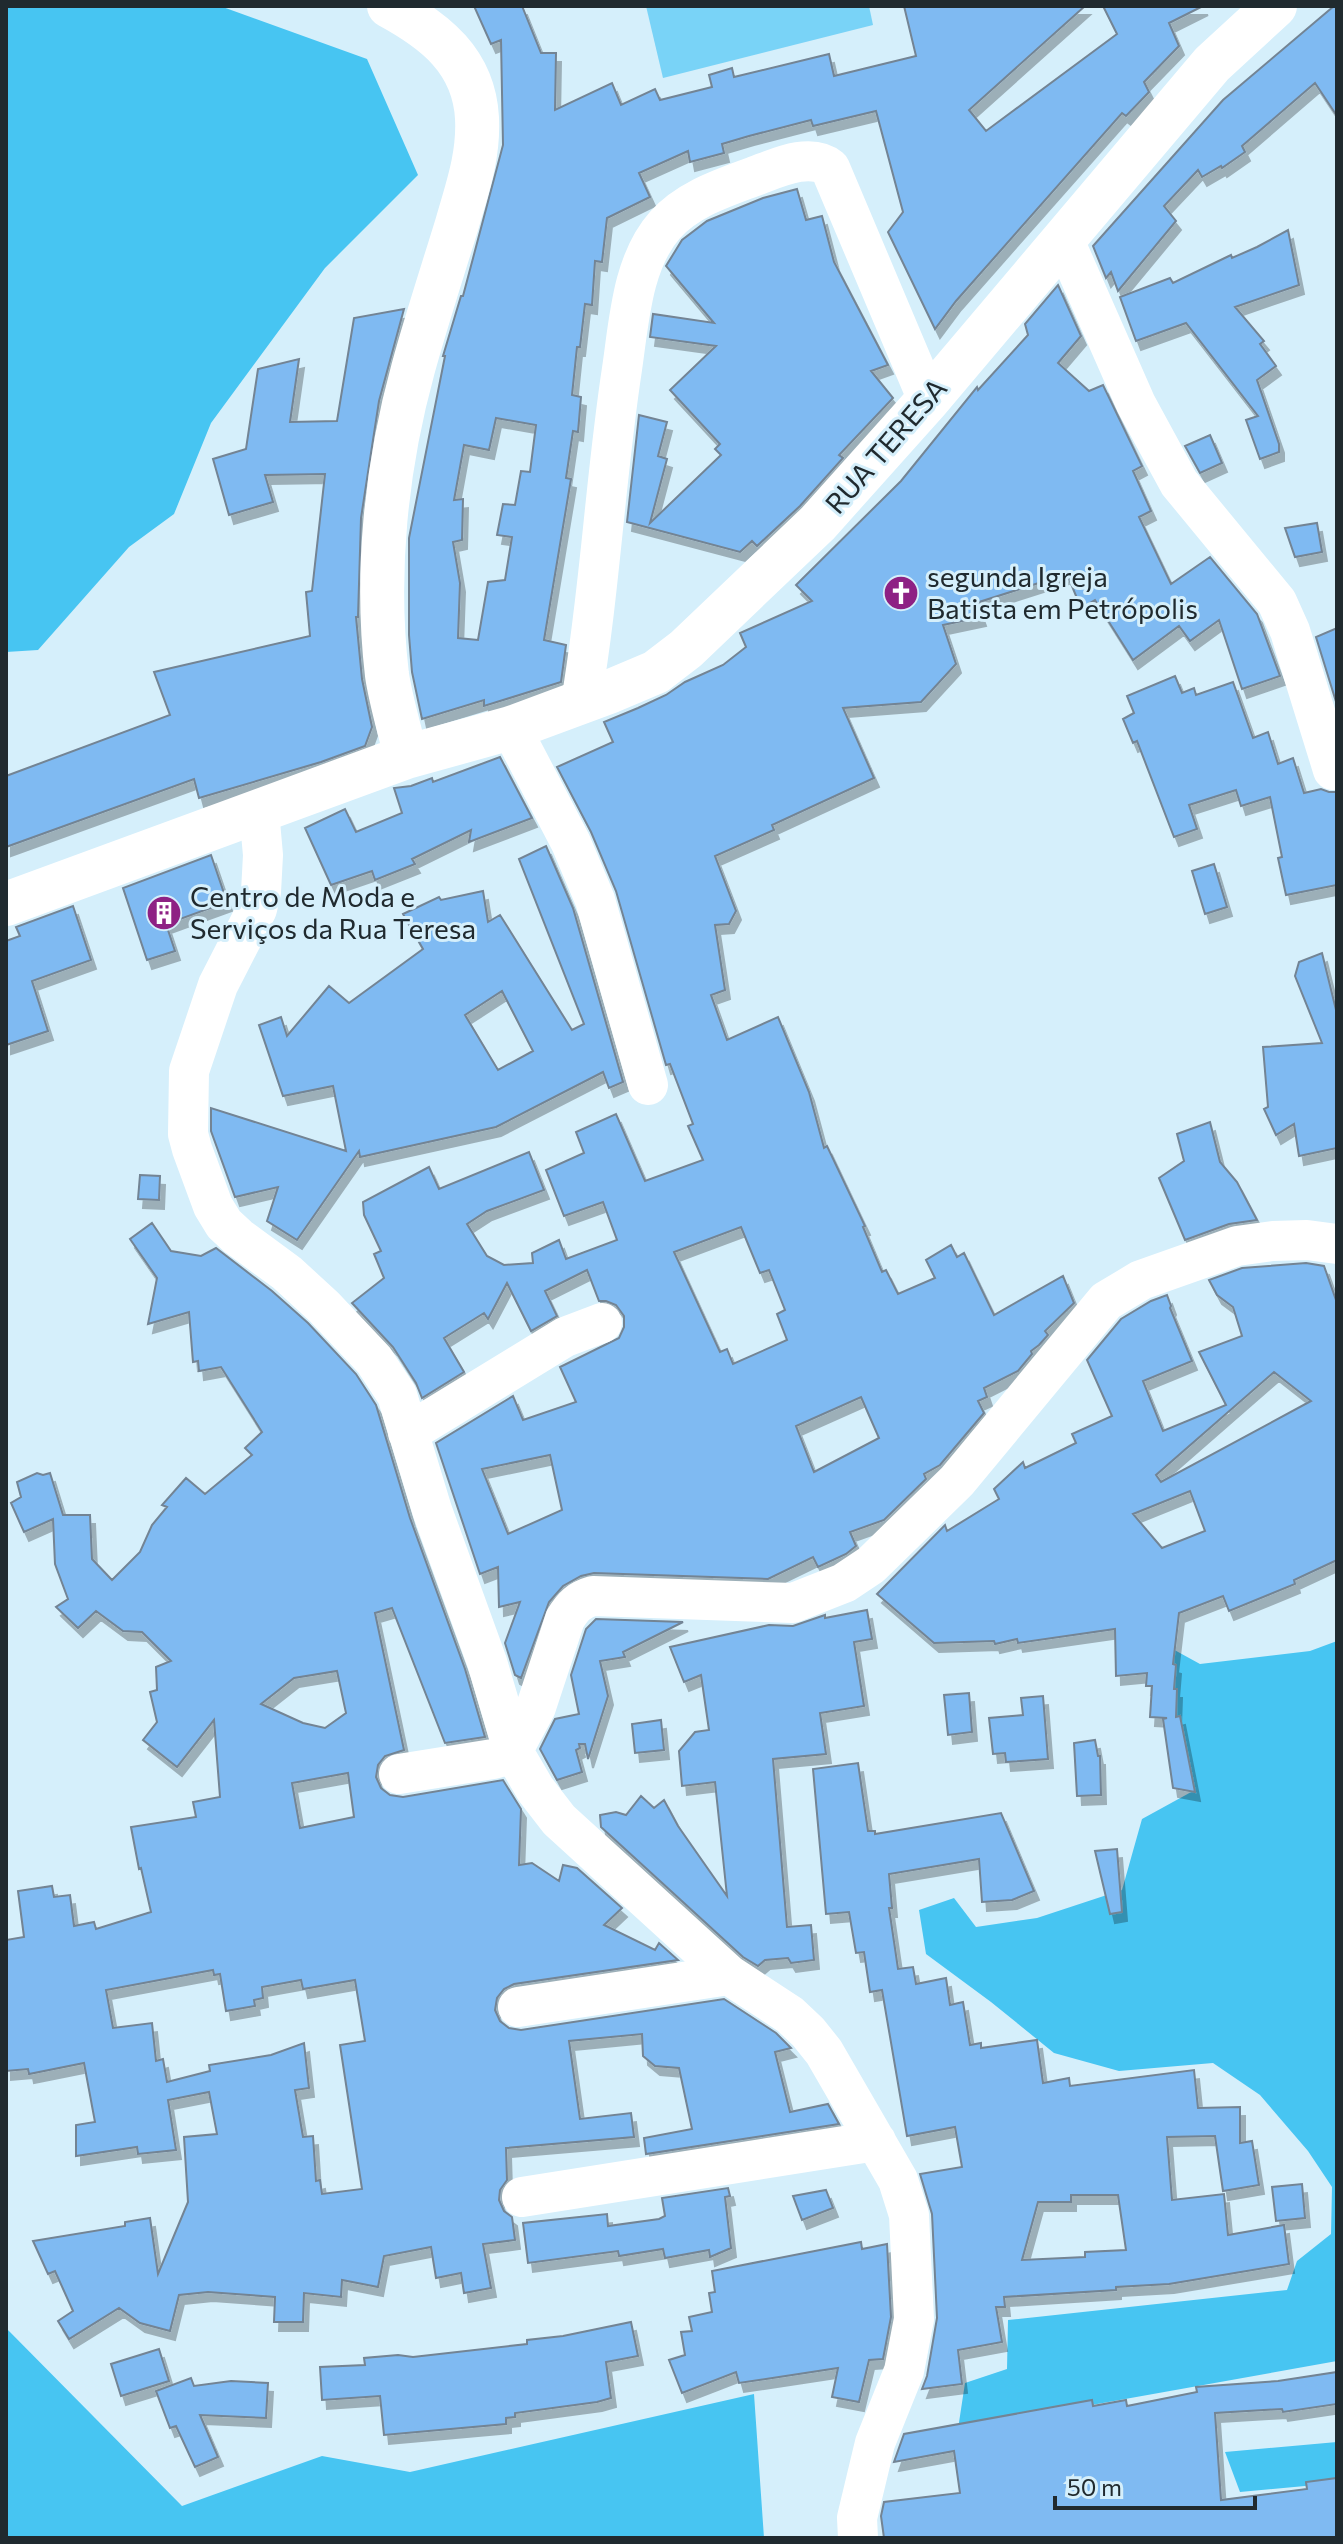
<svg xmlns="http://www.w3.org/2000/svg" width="1343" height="2544" font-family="Commissioner,sans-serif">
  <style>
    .green { fill: #79d3f7 }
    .forest { fill: #47c5f2 }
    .building { fill: #7fbaf2; stroke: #738494; stroke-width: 2; fill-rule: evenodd; filter: url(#shadow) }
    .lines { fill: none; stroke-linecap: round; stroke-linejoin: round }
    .minor { stroke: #fff; stroke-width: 40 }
    .major { stroke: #fff; stroke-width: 44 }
    .labels { text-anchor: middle; stroke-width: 6; stroke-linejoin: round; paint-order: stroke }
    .street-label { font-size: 28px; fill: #202a2f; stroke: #d5effb }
    .poi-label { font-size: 28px; fill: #202a2f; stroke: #d5effb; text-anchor: start }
  </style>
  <defs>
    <filter id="shadow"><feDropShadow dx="5" dy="9" stdDeviation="0" flood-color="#0004"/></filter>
  </defs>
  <rect width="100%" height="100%" fill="#d5effb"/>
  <!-- green -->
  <path class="green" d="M646,6h223l4,19 -210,53z"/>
  <!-- forest -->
  <path class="forest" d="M6,6h214l147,53 51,116 -93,93 -114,155 -37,91 -45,33 -91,103 -32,2z
    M1337,1641v720l-379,68 7,-46 42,-14 1,-49 279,-30 10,-29 34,-27 1,-47 -24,-36 -48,-56 -47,-32 -94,8 -65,-18 -63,-51 -65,-48 -7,-44 35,-12 22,29 61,-9 85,-28 20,-71 51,-28 -22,-91 -2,-53 31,17 110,-13z
    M6,2328l176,178 140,-50 88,16 344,-78 10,144h-758z
    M1337,2442v41l-97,9 -15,-40z"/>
  <!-- building -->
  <path class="building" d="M474,6h48l19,47h15l-1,57 57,-27 9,22 34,-16 5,11 52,-13 -3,-12 23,-7 2,9 95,-23 5,22 82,-20 -12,-50h181l-116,104 17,21 131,-97 -14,-28h100l-34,17 10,23 -35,36 5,10 -23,24 -4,-3 -166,188 -21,28 -47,-97 15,-20 -27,-101 -63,15 -2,-6 -62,16 -27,8 2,9 -34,9 -2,-11 -49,22 11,24 -43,21 -5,44 -7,-1 -3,44 -7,-1 -5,43h-3l-5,48 9,2 -3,35 -5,-1 -7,47 5,1 -27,161 22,5 -5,37 -77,24v-6l-62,19 -10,-47 -3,-37v-97l36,-182h-2l18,-60h2l40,-151 -2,-105 -10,4zM496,418l40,7 -6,47 -9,-1 -6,34 -12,-1 -6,31 15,2 -7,43 -17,2 -10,58 -20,-2 2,-55 -7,-41 9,-2 1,-41 -9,1 10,-55 25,5z
    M1334,6h3v110l-22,-33 -73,63 3,6 -23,16 -1,-2 -19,11 -4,-7 -34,36 12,15 -58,70 -7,-19 -5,6 -13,-32 130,-146z
    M797,189l9,31 16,-4 12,46 54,103 -17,6 22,27 -54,57 4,3 -43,48 -43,40 -5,-5 -12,11 -113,-30 12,-107 28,7 -9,34 9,3 -17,64 71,-68 -6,-6 5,-5 -50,-54 46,-44 -66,-9 3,-23 61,9 -48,-57 16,-26 25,-19 56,-23z
    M1288,230l11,55 -64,22 29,34 -4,3 16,22 -19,14 22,64v8l-19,7 -14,-39 12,-4 -72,-93 -50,18 -16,-44 50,-19 3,5 58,-28 1,3 25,-11z
    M1058,285l23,51 -23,27 31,28 14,-6 39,81 -9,5 18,40 -12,6 32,67 39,-27 47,57 23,62 -38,13 -23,-69 -29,21 -11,-15 -46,34 -38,-60 -14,8 -14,-34 -91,29 5,14 -38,8 13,39 -35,38 -78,6 31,70 -102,47 2,5 -59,26 21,55 -7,13 -14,1 10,65 -14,5 16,45 51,-23 31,75 15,56 3,-2 38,80 -2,1 19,45 4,-2 12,24 37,-16 -9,-18 25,-15 6,12 7,-4 30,62 69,-39 11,27 -29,28 3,4 -9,10 -8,6 1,3 -14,17 -34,17 3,9 -9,4 6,12 -44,52 -16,9 2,5 -42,41 -34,12 6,14 -10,8 -28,13 -5,-10 -45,22 -174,-6 -13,3 -18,10 -14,16 -28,76 -6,-3 -10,-32 15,-41 -21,5 -1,-40 -18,7 -44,-131 77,-47 10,24 53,-18 -16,-35 59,-29 5,-11v-11l-8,-11 -10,-4h-7l-12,-31 -42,21 12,25 -26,15 -24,-48 -19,36 -4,-6 -40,25 20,34 -42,26 -6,-15 -23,-36 -41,-44 32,-25 -10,-24 7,-3 -17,-36 -1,-13 66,-35 10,22 90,-37 15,38 -57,21 -20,13 20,32 17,9 29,-2 -1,-10 27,-13 7,19 51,-19 -14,-38 -39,14 -18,-46 38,-17 -8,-21 40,-18 29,67 58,-21 -15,-34 5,-2 -23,-60 -4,1 -50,-174 -25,-59 -34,-65 56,-25 -9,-20 34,-14 28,-13 19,-13 38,-17 23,-18 -6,-14 72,-32 -16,-16 105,-104 76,-94 1,3 50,-55 -3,-11zM741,1227l19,46 9,-3 16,40 -8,4 10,26 -54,24 -6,-15 -7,3 -46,-100zM861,1397l18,41 -65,34 -18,-46zM550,1455l12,55 -54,24 -26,-65z
    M404,309l-25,92 -18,117 -3,99h-2l6,62 10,48 -7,19 -44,16 -122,36 -5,-19 -188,68v-71l164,-61 -16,-43 156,-36 -4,-44 6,-1 13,-117 -60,1 8,27 -44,13 -16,-56 33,-10 12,-80 41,-10 -9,63 47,-1 17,-103z
    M1210,435l12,28 -22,10 -15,-27z
    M1317,523l5,29 -27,5 -10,-29z
    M1337,628v77l-21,-68z
    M1175,676l7,17 12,-5 2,7 37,-13 20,56 15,-6 10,32 15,-6 11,35 17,-4 8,3h8v93l-51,10 -8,-37 4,-1 -12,-60 -29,9 -5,-16 -47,15 8,24 -23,8 -37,-96 -4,2 -10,-24 11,-6 -7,-17z
    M500,757l32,61 -63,24 2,-12 -59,29 3,5 -40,16 -3,-9 -41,14 -26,-57 40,-19 11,23 46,-19 -8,-25 17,-2 21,-8 1,4z
    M546,846l27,62 50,174 -14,6 -6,-16 -107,55 -136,30 -1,-6 -62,89 -30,-19 11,-34 -43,10 -24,-66v-23l135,43 -13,-65 -50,10 -24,-71 22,-8 6,19 42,-50 20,17 74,-54 -20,-35 36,-17 2,3 42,-9 5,31 12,-7 72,115 12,-6 -65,-165zM502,991l31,60 -35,19 -33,-55z
    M211,855l16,47 -61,22 9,27 -28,9 -24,-72z
    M1214,864l13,43 -22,7 -13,-43z
    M73,906l18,54 -59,21 16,50 -42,14v-104l14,-5 -4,-9z
    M1322,953l15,61v134l-38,8 -5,-32 -18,11 -12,-26 4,-2 -5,-60 59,-4 -27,-67 4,-14z
    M1210,1122l10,40 17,20 20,38 -28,4 -44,16 -26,-62 25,-17 -7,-27z
    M140,1175l20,1 -1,24 -21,-1z
    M152,1223l19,28 30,5 15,-8 56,43 36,32 48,51 20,31 34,113 55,151 20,68 -40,6 -53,-135 -17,5 29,137 -19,6 -7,9 -2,12 5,11 9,7 13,2 100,-17 18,29 -2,56 13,-2 27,18 4,-16 14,3 45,40 -18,17 51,25 4,-7 19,17 -164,24 -10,5 -7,9 -2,12 5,11 9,7 12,2 203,-31 52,34 15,15 -16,4 15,60 38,-8 11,20 -193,30 -2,-16 48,-9 -13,-61 -24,-2 -12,-10 -1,-22 -73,7 11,78 51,-6 3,24 -128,11 1,32 -7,10 -1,10 5,11 8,6 3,23 -32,4 8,44 -27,5 -3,-20 -25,5 -5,-31 -47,9 -6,31 -36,-7 -1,17 -37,-4 -1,29h-29l1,-25 -67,-5 -29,3 -9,36 -30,-8 -21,-15 -50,31 -11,-18 15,-10 -18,-40 -7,3 -15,-33 92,-15v-4l25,-4 8,56 30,-72 -4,-65 33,-3 -8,-42 -41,8 8,50 -38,4 -1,-7 -61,9v-31l19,-3 -11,-59 -55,11 -1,-5 -22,2v-131l18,-3 -6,-46 34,-5 2,11 16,-2 4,31 20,-4 2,7 55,-17 -10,-44 -2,1 -8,-42 65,-10 -3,-15 27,-5 -6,-77 -37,47 -34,-27 14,-18 -7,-30 7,-2 -1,-23 15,-6 -29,-29 -19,-1 -27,-20 -18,17 -22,-21 12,-8 -13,-35 -2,-45 -29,13 -13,-29 10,-6 -4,-15 20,-9 6,2 7,-2 13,42h27l2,44 20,21 28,-28 12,-27 15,-18 -5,-2 24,-27 19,16 47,-39 -7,-7 17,-16 -41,-65 -22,4 -1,-10 -5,1 -4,-50 -41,12 9,-46 -27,-39zM337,1671l9,42 -21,15 -22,-5 -42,-19 33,-26zM348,1773l6,44 -54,11 -8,-45zM213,1970l1,5 6,-1 6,37 29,-5 -1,-6 9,-2 -1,-11 39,-7 2,9 52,-9 10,61 -25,4 22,144 -40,5 -2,-14 -4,1 -3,-45 -10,1 -8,-47 14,-2 -5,-45 -33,12 -62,10 1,6 -43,11 -4,-23 -7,2 -4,-38 -39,5 -7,-38z
    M1306,1263l18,3 13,37v257l-43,20 1,4 -66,27 -6,-15 -44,17 -6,51 3,1 -2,24h3l-1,28 4,-1 15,76 -22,-4 -10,-69 4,-1 -17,-1 2,-31h-6l1,-13 -31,3 -1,-47 -97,14 -1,-4 -22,5 -1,-3 -60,2 -57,-49 68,-69 2,6 52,-32 -5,-10 29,-27 2,6 51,-25 -4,-9 40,-18 -25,-56 34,-41 30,-18 16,-6 4,11 -1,2 22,53 -49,20 20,50 63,-26 -27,-53 43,-16 -9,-29 -16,-12 -8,-15 33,-12zM1274,1372l37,29 -150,81 -5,-7zM1190,1491l15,40 -43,17 -29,-34z
    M867,1610l5,29 -18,3 10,64 -44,7 6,41 -53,5 14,168 24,-2 3,35 -23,3 -3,-5 -23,2 -7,6 -15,-9 -142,-130 -1,-12 16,-3 10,3 15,-19 13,12 10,-8 14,26 49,70 -12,-114 -33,4 -3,-35 16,-19 14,-2 -8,-55 -17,7 -14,-35 99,-22 24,1 32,-11v3z
    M596,1619l87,3 -60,30 2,5 -25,4 8,35 -20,63 -3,-15h-6l1,4 -4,2 6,22 -25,8 -17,-31 15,-30 24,-5 -8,-39 15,-46z
    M969,1693l3,39 -24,3 -4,-40z
    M1043,1696l5,63 -42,3 -1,-9 -12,1 -4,-36 34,-3 -2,-17z
    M661,1720l3,30 -29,3 -3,-29z
    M1095,1740l3,16h2l1,39 -24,1 -3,-53z
    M858,1763l10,68h7v3l126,-21 33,78 -22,9 -30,2 -3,-43 -90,15 3,34h-3l9,61 15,-2 3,17 30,-6 4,27 13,-3 7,43 11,-2v5l56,-8 6,43 26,-5 1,8 124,-16 4,38 42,-1v36l12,-2 7,44 -36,6 -8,-55 -48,1 5,63 52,-6 4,41 56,-10 5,39 -120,20 -53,3v3l-112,7 1,10h-9l6,35 -44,8 4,34 -40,5 5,-13 10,-58 -5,-104 -12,-40 42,-7 -7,-40 -48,9 -25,-146 -12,2 -6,-40 -8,1 -7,-41 -23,2 -13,-145zM1071,2195h47l8,55 -41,2v5l-63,3 16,-58h33z
    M1117,1849l5,63 -12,2 -15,-63z
    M1302,2184l3,34 -29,3 -4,-34z
    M728,2188l2,8 -5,1 6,51 -21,9 -1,-7 -44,8 -2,-9 -44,7 -1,-5 -90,12 -5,-40 84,-9 1,12 51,-7 6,-3 -3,-18z
    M826,2190l7,18 -31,12 -9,-24z
    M861,2242l1,7 25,-5 4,73 -8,42 -14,1 -10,42 -27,-5 6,-29 -99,15 -3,-11 -54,21 -13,-33 16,-5 -4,-23 11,-1 -3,-14 23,-5 -3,-19 6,-1 -3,-21z
    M631,2322l7,34 -32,6 5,36 -14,4 -82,11v4l-9,1v6l-122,11 -4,-39 -58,4 -2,-33 45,-2 -1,-7 34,-3 15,2 114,-13v-4l36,-4z
    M159,2349l10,32 -48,15 -10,-32z
    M1337,2372v32l-54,8 -1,-3 -67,4 6,87 86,-11 -1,-7 31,-4v60h-453l-3,-22 3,-14 76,-9 -6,-42 -60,11 10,-28 188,-34 1,6 33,-6 1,6 70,-14 -1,-5 82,-6z
    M191,2378l3,8 37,-5 37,2 -2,35 -66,-3 18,42 -23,10 -19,-41 -6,2 -14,-37z"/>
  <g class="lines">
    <!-- minor -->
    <path class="minor" d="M1063,238l73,166 43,79 98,119 13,29 43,139
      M581,702c19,-110 24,-222 41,-333 7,-47 10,-107 43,-144 23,-26 58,-37 90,-49 22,-8 55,-24 75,-8l98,232
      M511,728l60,115 24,57 53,185
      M259,811l4,44 -2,37 -4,17 -39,76 -29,86 -1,63 4,15 21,57 11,18 14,13 49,36 37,34 50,53 23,35 35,115 55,152 27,91 21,36 24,31 170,155 61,40 18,17 16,20 74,128 11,35 5,104 -10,52 -29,72 -18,75 1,20
      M408,1433l157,-96 37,-14
      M514,1748l22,-41 29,-88c8,-13 14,-19 28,-23l200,7 51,-20 27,-18 86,-84 149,-180 35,-21 96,-34 36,-5 34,-1 30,4
      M399,1774l94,-15 21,-6
      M518,2007l211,-32
      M522,2197l354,-56"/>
    <!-- major -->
    <path class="major" d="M389,6c46,25 85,55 88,112 2,38 -10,71 -20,106 -15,49 -31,97 -44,145 -27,98 -38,205 -26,306 4,27 13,55 19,82
      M6,904l400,-147 105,-29 100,-37 45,-19 30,-23 132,-126 110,-123 284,-336 63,-58"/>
  </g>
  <!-- icons -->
  <defs>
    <symbol id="church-disc" viewBox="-11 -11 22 22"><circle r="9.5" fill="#8e2184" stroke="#d5effb"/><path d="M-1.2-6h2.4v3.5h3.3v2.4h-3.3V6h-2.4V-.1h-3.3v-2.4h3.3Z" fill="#fff"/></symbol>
    <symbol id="building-disc" viewBox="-11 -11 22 22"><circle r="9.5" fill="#8e2184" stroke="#d5effb"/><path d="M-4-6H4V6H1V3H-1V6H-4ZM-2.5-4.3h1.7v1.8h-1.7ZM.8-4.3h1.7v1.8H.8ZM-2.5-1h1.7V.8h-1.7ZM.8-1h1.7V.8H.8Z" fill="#fff"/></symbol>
  </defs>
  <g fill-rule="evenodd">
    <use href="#church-disc" x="881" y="573" width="40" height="40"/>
    <use href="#building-disc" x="144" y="893" width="40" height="40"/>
  </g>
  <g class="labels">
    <!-- street labels -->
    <g class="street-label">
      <text transform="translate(886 446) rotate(-49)" y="10">RUA TERESA</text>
    </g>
    <!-- poi labels -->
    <g class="poi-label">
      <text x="927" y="587">segunda Igreja<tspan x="927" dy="32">Batista em Petrópolis</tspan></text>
      <text x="190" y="907">Centro de Moda e<tspan x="190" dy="32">Serviços da Rua Teresa</tspan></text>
    </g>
  </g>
  <!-- border -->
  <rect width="1343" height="2544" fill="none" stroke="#202a2f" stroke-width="16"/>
  <!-- scale -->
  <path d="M1055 2496v12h200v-12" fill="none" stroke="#202a2f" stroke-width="4"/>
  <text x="1067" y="2496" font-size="24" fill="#202a2f" stroke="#d5effb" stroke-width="6" paint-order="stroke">50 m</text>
</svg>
